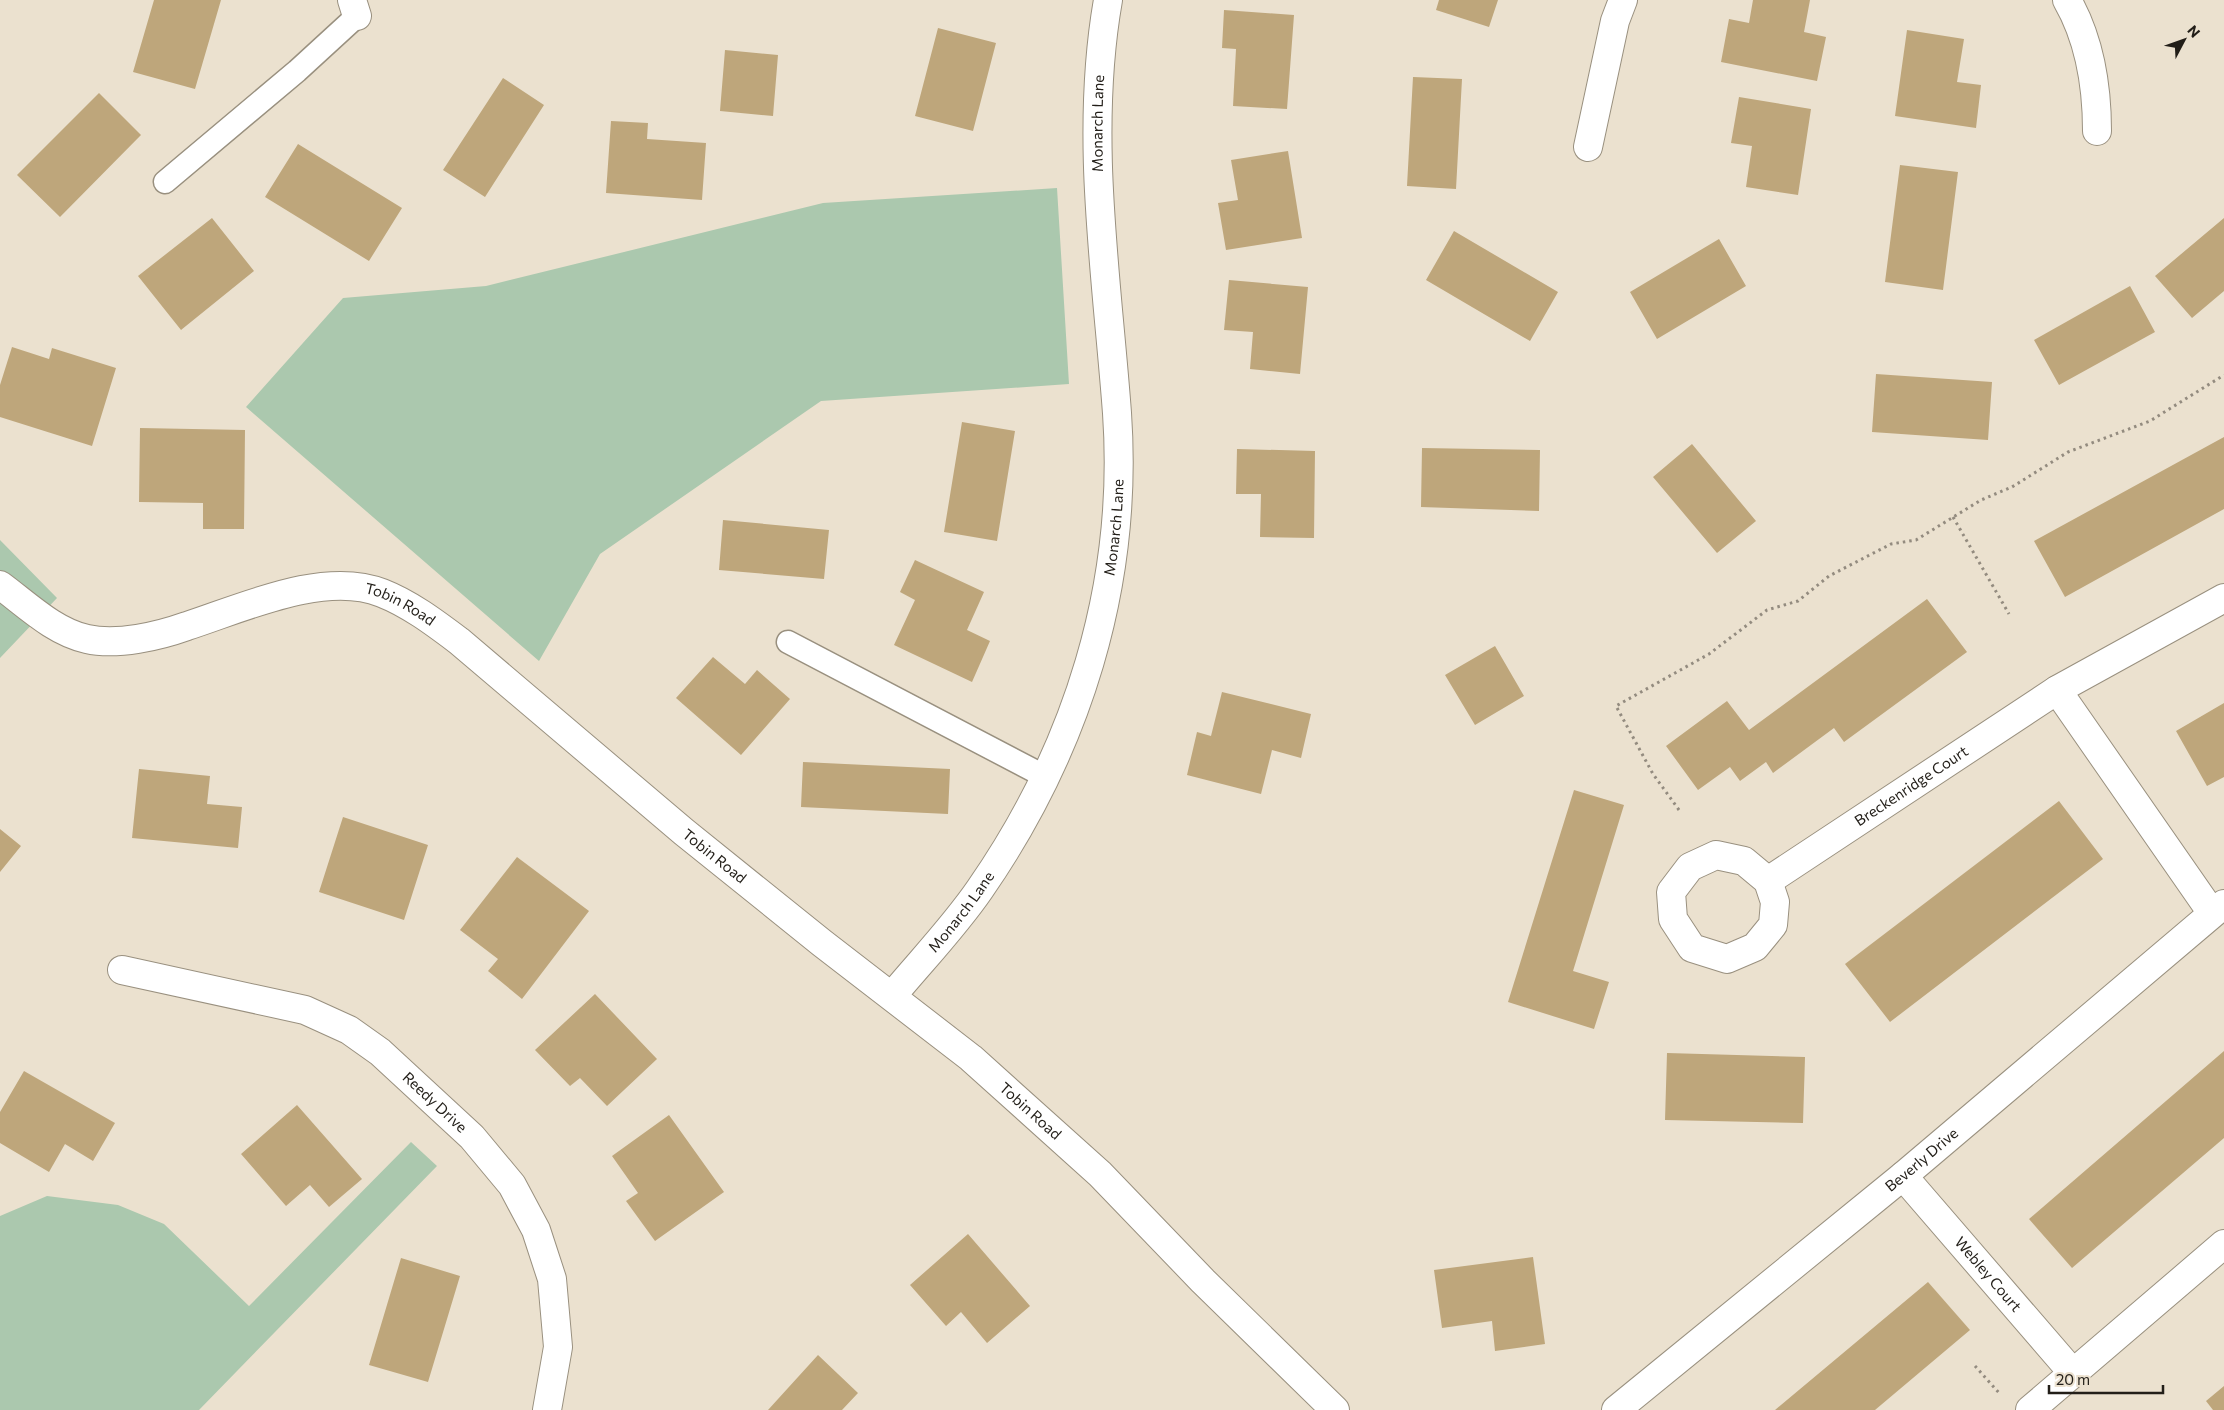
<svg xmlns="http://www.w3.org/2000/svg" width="2224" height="1410" font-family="Commissioner,sans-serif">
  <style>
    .green { fill: #abc8ae }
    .building { fill: #bea67b }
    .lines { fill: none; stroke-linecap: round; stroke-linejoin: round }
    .service-casing { stroke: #99907f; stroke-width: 25 }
    .minor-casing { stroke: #99907f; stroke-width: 30 }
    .path { stroke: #938b7f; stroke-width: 3; stroke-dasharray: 2.5 4; stroke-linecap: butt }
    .service { stroke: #fff; stroke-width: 22 }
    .minor { stroke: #fff; stroke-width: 28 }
    .labels { text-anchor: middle; stroke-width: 4; stroke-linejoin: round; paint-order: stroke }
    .street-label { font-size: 15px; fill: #221e18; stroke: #ebe1cf }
  </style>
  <rect width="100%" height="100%" fill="#ebe1cf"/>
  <!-- green -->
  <path class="green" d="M1057,188l12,196 -248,17 -221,153 -61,107 -293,-254 97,-109 143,-12 337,-83z
    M0,540l57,58 -57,60z
    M411,1142l26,24 -238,244h-199v-194l47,-20 71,9 46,19 85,82z"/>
  <!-- building -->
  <path class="building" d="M154,0h67l-26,89 -62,-17z
    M1439,0h59l-9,27 -53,-17z
    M1753,0h57l-6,32 22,5 -9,44 -96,-19 8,-43 20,4z
    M1224,10l70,5 -7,94 -54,-3 3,-57 -14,-1z
    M938,28l58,15 -23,88 -58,-15z
    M1907,30l57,9 -7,43 24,3 -5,43 -81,-12z
    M725,50l53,5 -5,61 -53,-5z
    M1413,77l49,2 -6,110 -49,-3z
    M503,78l41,27 -59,92 -42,-27z
    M99,93l42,42 -81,82 -43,-42z
    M1739,97l72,12 -13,86 -52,-8 6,-41 -21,-3z
    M611,121l37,2 -1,16 59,4 -4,57 -96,-7z
    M298,144l104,64 -33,53 -104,-64z
    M1288,151l14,87 -76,12 -8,-47 20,-3 -7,-40z
    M1900,165l58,7 -15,118 -58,-8z
    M212,218l42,53 -73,59 -43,-54z
    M2224,218v73l-32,27 -37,-42z
    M1454,231l104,61 -28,49 -104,-61z
    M1719,239l27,47 -89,53 -27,-47z
    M1229,280l79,7 -8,87 -50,-5 3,-37 -29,-2z
    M2130,286l25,46 -96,53 -25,-45z
    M12,347l37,12 3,-11 64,20 -24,78 -92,-29v-32z
    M1876,374l116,8 -4,58 -116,-8z
    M962,422l53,9 -18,110 -53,-9z
    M140,428l105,2 -1,99h-41v-26l-64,-1z
    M2224,437v72l-159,88 -31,-56z
    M1692,444l64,77 -39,32 -64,-76z
    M1422,448l118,2 -1,61 -118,-4z
    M1237,449l78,2 -1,87 -54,-1 1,-43h-25z
    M723,520l106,10 -5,49 -105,-9z
    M915,560l69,32 -17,38 23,11 -18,41 -78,-37 21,-45 -15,-8z
    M1927,599l40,53 -123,90 -10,-14 -61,45 -7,-11 -26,19 -10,-14 -32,23 -32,-44 61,-45 22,29z
    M1495,646l29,50 -49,29 -30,-50z
    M713,657l32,27 12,-14 33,29 -49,56 -65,-57z
    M1222,692l89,22 -10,44 -29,-8 -11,44 -74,-19 10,-43 14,4z
    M2224,703v74l-17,9 -31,-55z
    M803,762l147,7 -2,45 -147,-7z
    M139,769l71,7 -3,28 35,3 -4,41 -106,-10z
    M1574,790l50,15 -51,166 36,11 -15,47 -86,-27z
    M2059,801l44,58 -213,163 -45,-58z
    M343,817l85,28 -24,75 -85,-28z
    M0,829l21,17 -21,26z
    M517,857l72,54 -67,88 -34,-28 10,-12 -38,-29z
    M595,994l62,65 -50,47 -27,-28 -10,8 -35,-36z
    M2224,1051v87l-152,130 -43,-49z
    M1667,1053l138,4 -2,66 -138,-3z
    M24,1071l91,52 -22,38 -28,-17 -16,28 -49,-29v-31z
    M297,1105l65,74 -33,28 -19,-22 -24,21 -45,-52z
    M669,1115l55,77 -69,49 -29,-40 12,-8 -26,-37z
    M968,1234l62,72 -43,37 -26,-31 -15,14 -36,-41z
    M1533,1257l12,87 -50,7 -3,-30 -50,7 -8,-58z
    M401,1258l59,18 -32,106 -59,-17z
    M1928,1282l42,48 -95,80h-100z
    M818,1355l40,38 -16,17h-74z
    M2224,1386v24h-11l-7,-9z"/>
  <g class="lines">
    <defs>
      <path id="service" d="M165,182l132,-111 60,-55
        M788,642l258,135"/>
      <g id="minor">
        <path d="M352,0l5,16"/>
        <path d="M2067,0c23,40 30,85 30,131"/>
        <path d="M1588,147l27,-126 8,-21"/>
        <path id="s1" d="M0,585c26,19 54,47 87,54 30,7 72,-3 100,-13 56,-18 137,-56 195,-33 28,11 53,30 77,48l225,191 138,111 149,115 129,116 103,107 132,129"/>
        <path d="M2057,690l155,223"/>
        <path d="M1716,855l28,6 24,20 7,21 -2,23 -18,22 -28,12 -35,-11 -19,-29 -2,-27 19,-25z"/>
        <path id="s2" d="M1768,881l289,-191 167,-92"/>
        <path id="s3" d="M122,970l183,40 44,20 31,22 92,85 40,48 24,45 16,49 6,68 -11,63"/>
        <path id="s4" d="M892,996c29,-35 62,-69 88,-107 97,-140 149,-304 137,-476 -10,-136 -33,-277 -9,-413"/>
        <path id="s5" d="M1903,1176l170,197"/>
        <path id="s6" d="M1616,1410l287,-234 321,-272"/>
        <path d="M2030,1410l194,-166"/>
      </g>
    </defs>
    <!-- service casing -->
    <use href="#service" class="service-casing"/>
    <!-- minor casing -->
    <use href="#minor" class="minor-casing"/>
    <!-- path -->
    <path class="path" d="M1953,517l56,97
      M1679,810l-26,-36 -37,-68 93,-52 58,-44 31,-9 31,-25 62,-32 25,-4 65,-40 31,-13 56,-35 82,-31 74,-46
      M1975,1366l25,28"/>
    <!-- service -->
    <use href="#service" class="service"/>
    <!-- minor -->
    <use href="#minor" class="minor"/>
  </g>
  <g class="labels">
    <!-- street labels -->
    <g class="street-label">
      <text dy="5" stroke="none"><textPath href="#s4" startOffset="934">Monarch Lane</textPath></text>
      <text dy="5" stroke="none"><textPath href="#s4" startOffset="529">Monarch Lane</textPath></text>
      <text dy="5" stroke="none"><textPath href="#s1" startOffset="428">Tobin Road</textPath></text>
      <text dy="5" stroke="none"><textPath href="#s2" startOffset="172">Breckenridge Court</textPath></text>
      <text dy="5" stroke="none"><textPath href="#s1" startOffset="832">Tobin Road</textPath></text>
      <text dy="5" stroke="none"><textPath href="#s4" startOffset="109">Monarch Lane</textPath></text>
      <text dy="5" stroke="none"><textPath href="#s3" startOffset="348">Reedy Drive</textPath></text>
      <text dy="5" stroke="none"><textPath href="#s1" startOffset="1238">Tobin Road</textPath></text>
      <text dy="5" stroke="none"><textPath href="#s6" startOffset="395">Beverly Drive</textPath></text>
      <text dy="5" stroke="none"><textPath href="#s5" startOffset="130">Webley Court</textPath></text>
    </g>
  </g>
  <!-- north arrow -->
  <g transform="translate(2184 40) rotate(49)" stroke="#ebe1cf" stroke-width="4" paint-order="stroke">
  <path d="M0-4L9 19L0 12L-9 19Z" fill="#221e18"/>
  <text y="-8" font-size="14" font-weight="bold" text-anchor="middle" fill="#221e18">N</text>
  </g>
  <!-- scale -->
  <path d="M2049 1385v8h114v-8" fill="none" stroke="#221e18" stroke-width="2.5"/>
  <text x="2056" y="1385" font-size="15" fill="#221e18" stroke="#ebe1cf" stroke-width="4" paint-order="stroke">20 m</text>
</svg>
